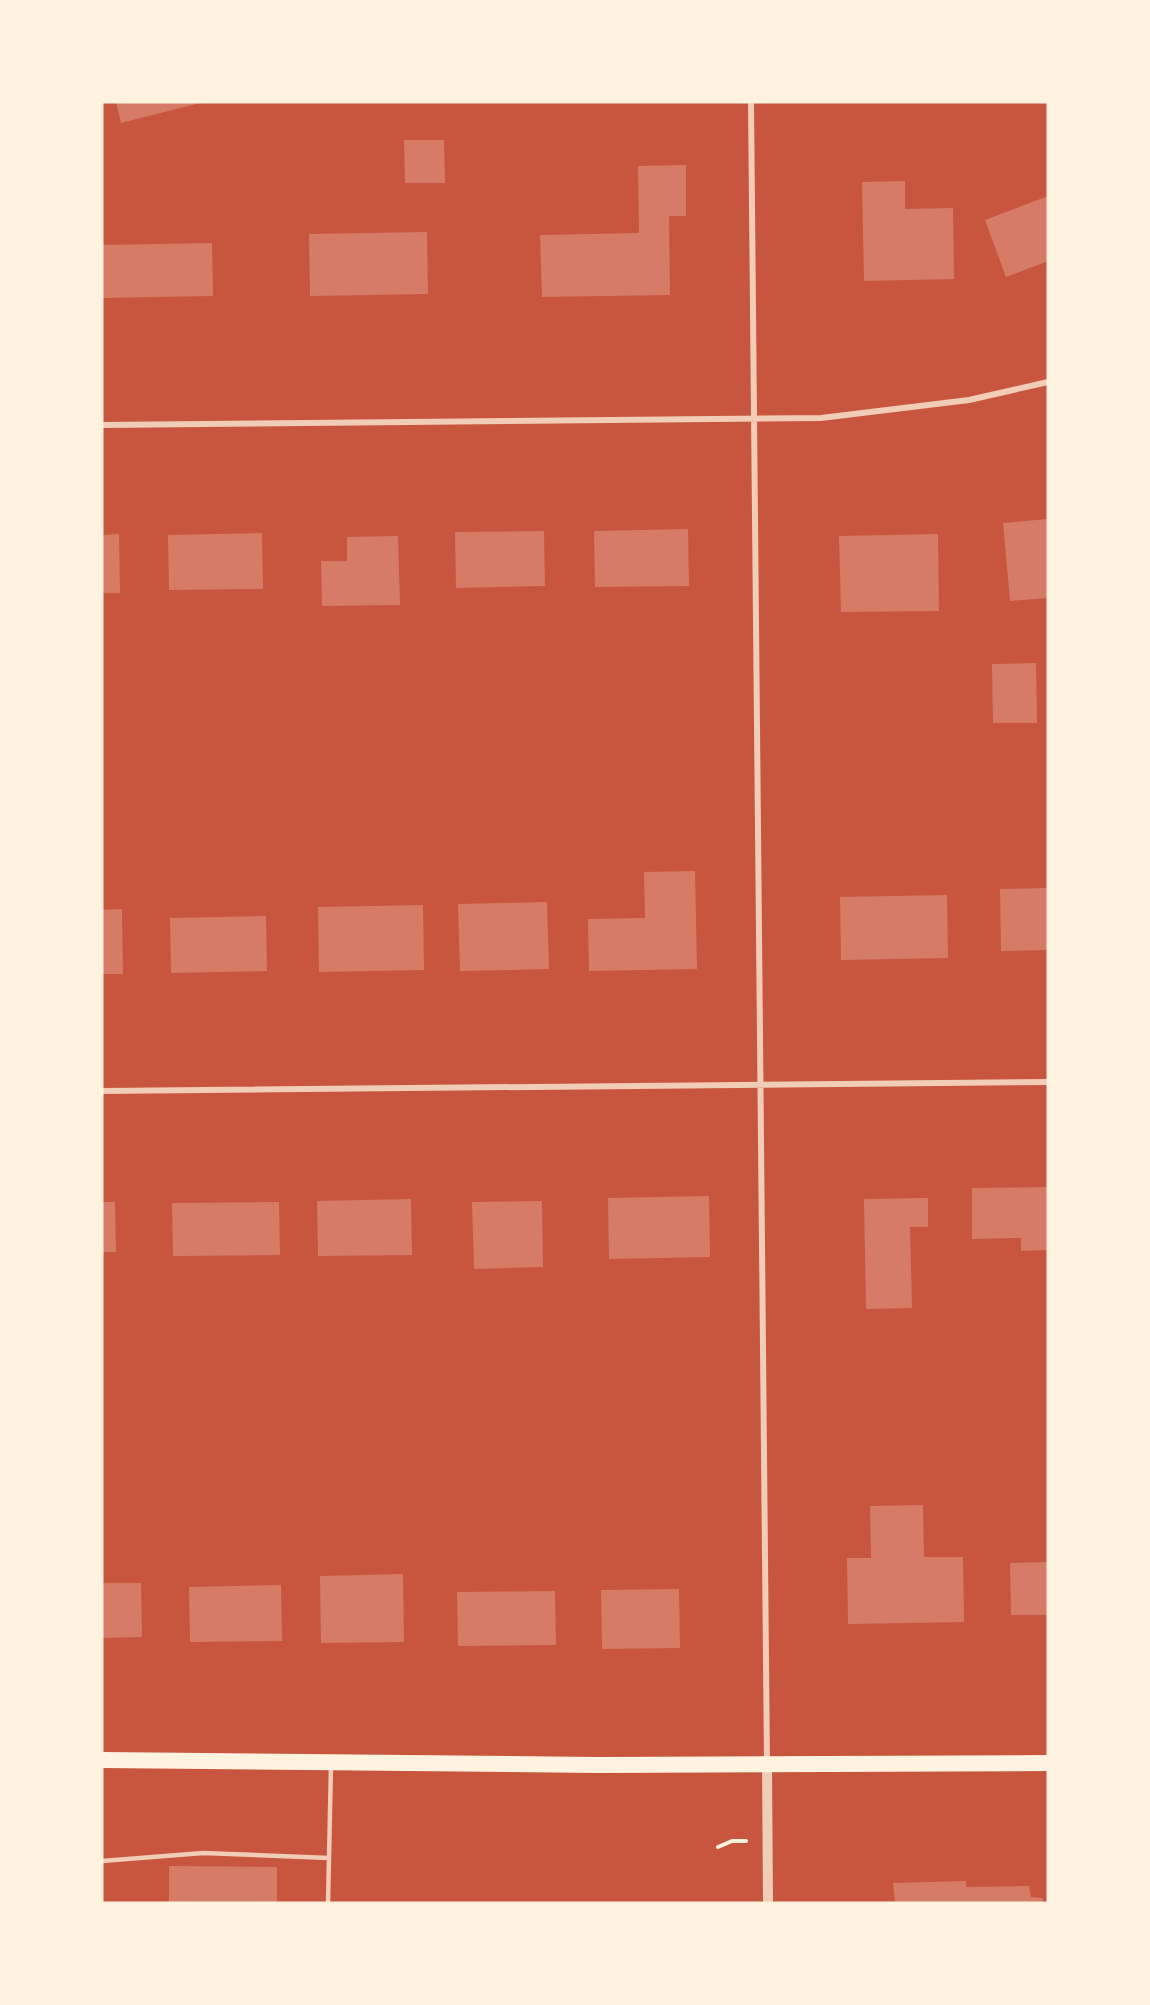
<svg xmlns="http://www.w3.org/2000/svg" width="1150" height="2005" font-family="'Asap Condensed',sans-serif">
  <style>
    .building { fill: #d67c66 }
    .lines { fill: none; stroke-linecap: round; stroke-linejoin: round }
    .path { stroke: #fff3e0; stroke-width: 4 }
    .service { stroke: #f1ccb7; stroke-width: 4.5 }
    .minor { stroke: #f1ccb7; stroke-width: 6 }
    .tertiary { stroke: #f1ccb7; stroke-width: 10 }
    .trunk { stroke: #fff3e0; stroke-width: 16 }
  </style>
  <rect width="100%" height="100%" fill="#c8553d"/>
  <!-- building -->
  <path class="building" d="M116,102h84v1l-79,20z
    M404,140h40l1,43h-40z
    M686,165v51h-17l1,79 -128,2 -2,-62 99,-2 -1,-67z
    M905,181v28l48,-1 1,71 -90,2 -2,-99z
    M1048,196v65l-42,16 -21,-57z
    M427,232l1,62 -118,2 -1,-62z
    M212,243l1,53 -111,2v-53z
    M1048,519v79l-38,3 -7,-78z
    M688,529l1,57 -94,1 -1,-56z
    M544,531l1,55 -89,2 -1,-56z
    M262,533l1,56 -94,1 -1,-55z
    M119,534l1,59h-18v-58z
    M938,534l1,77 -98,1 -2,-76z
    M398,536l2,69 -78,1 -1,-45h26v-24z
    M1036,663l1,60h-44l-1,-59z
    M695,871l2,98 -108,2 -1,-52 57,-1 -1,-46z
    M1048,888v62l-47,1 -1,-62z
    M947,895l1,63 -107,2 -1,-63z
    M547,902l2,67 -89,2 -2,-67z
    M423,905l1,65 -105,2 -1,-65z
    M122,909l1,65h-21v-64z
    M266,916l1,55 -96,2 -1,-55z
    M1048,1187v63l-27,1v-13l-49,1v-51z
    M709,1196l1,61 -101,2 -1,-61z
    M928,1198v29h-18l2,81 -46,1 -2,-110z
    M411,1199l1,56 -94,1 -1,-55z
    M542,1201l1,66 -69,2 -2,-67z
    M102,1202h13l1,50h-14z
    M279,1202l1,53 -107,1 -1,-53z
    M923,1505l1,52h39l1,65 -116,2 -1,-66h24l-1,-52z
    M1048,1562v53h-37l-1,-52z
    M403,1574l1,68 -83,1 -1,-67z
    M102,1583h39l1,54 -40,1z
    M281,1585l1,56 -92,1 -1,-55z
    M679,1589l1,59 -78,1 -1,-59z
    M555,1591l1,54 -98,1 -1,-54z
    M169,1866l108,1v36h-108z
    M966,1881v6l63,-1 2,11 12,1v5h-148l-2,-20z"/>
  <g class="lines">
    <!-- path -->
    <path class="path" d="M718,1847l14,-6h14"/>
    <!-- service -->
    <path class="service" d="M102,1861l101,-8 126,5 2,-93
      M328,1903l1,-45"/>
    <!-- minor -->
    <path class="minor" d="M751,102l16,1662
      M102,425l719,-7 148,-18 79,-18
      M102,1091l946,-9"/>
    <!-- tertiary -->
    <path class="tertiary" d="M767,1765l1,138"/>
    <!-- trunk -->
    <path class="trunk" d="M102,1760l496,5 450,-2"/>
  </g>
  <!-- border -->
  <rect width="1150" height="2005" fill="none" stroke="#fff3e0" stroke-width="207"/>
</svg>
